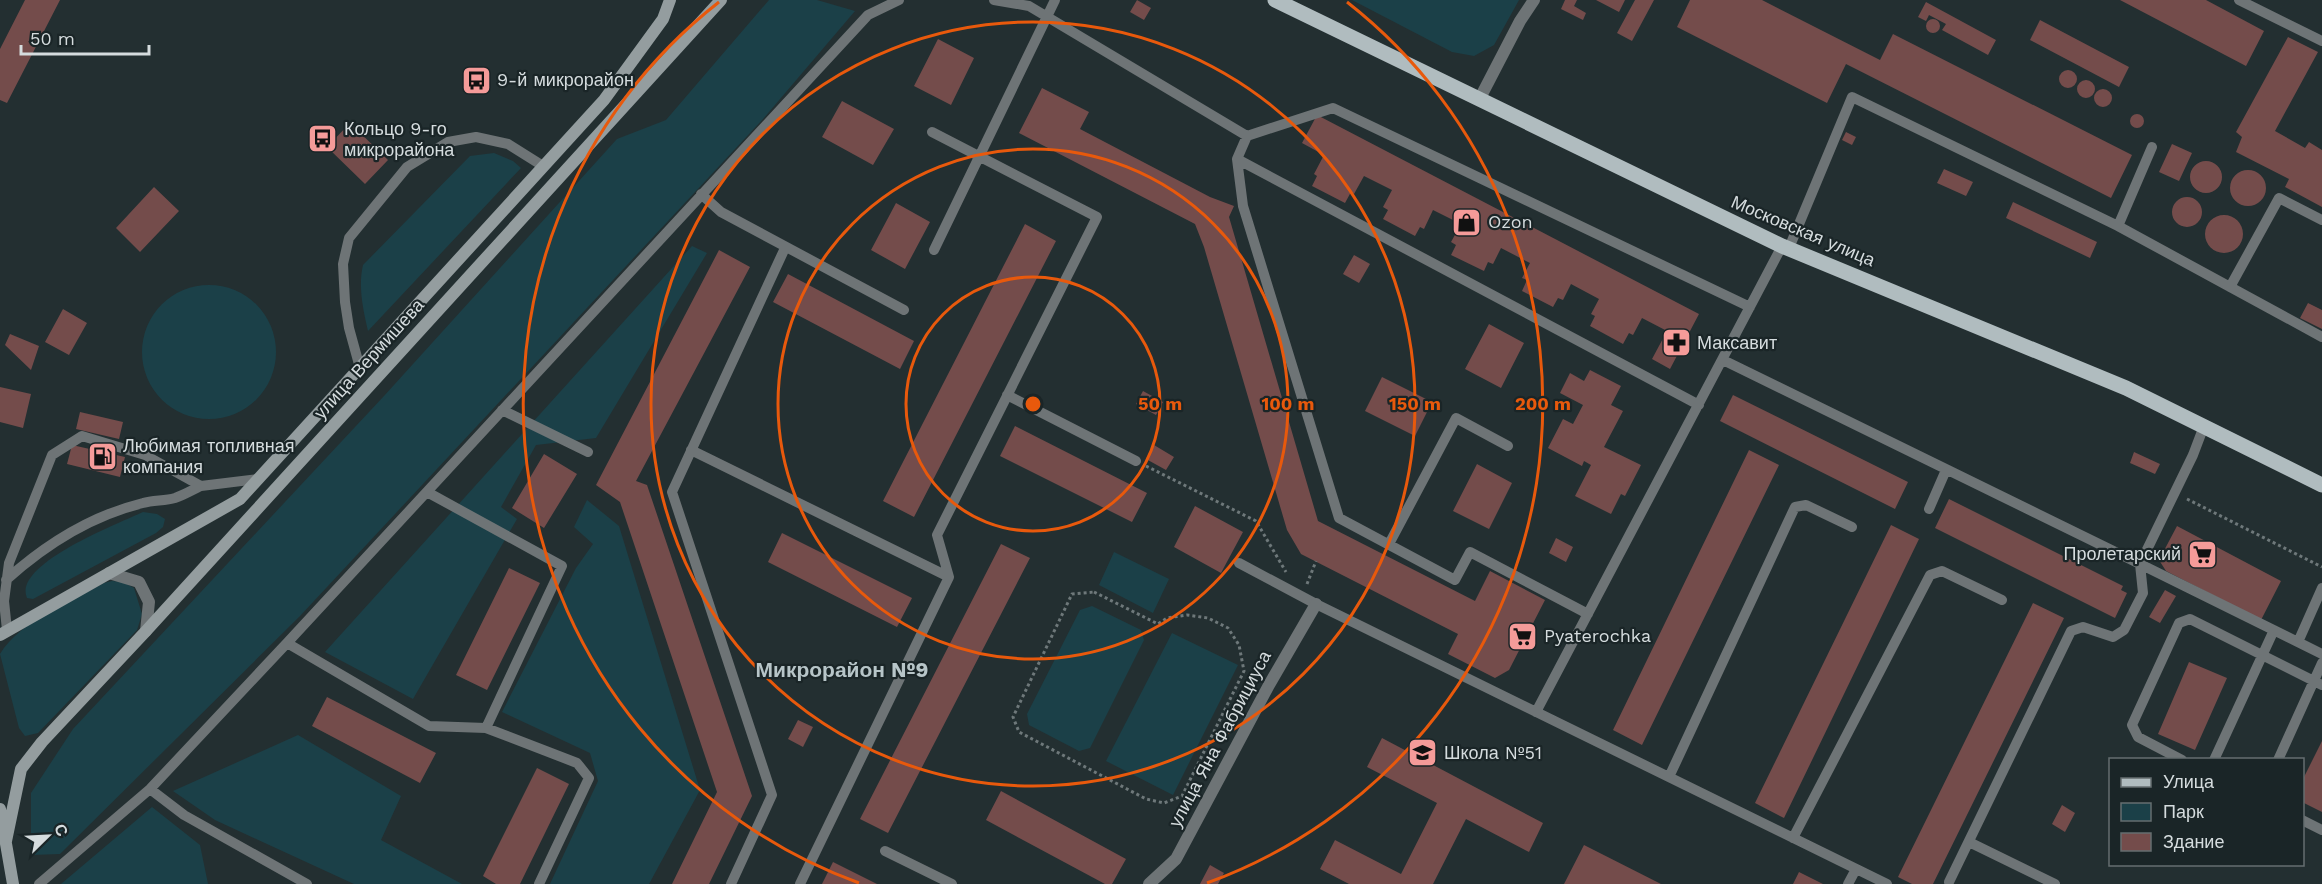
<svg xmlns="http://www.w3.org/2000/svg" width="2322" height="884" font-family="'Work Sans',sans-serif">
  <style>
    .green { fill: #1b4048 }
    .building { fill: #744c4b }
    .lines { fill: none; stroke-linecap: round; stroke-linejoin: round }
    .path { stroke: #6e787a; stroke-width: 3; stroke-dasharray: 3 3; stroke-linecap: butt }
    .lane { stroke: #6e7476; stroke-width: 10 }
    .street { stroke: #6e7476; stroke-width: 12 }
    .secondary { stroke: #949d9f; stroke-width: 12 }
    .primary { stroke: #b0bcbf; stroke-width: 15 }
    .ring { fill: none; stroke: #e8590c; stroke-width: 3 }
    .labels { text-anchor: middle; stroke-width: 4.5; stroke-linejoin: round; paint-order: stroke }
    .poi-label { font-size: 18px; fill: #d5dcde; stroke: #1a2527; text-anchor: start }
    .street-label { font-size: 18px; fill: #d5dcde; stroke: #1a2527 }
    .quarter-label { font-size: 21px; font-weight: bold; fill: #b7c5c8; stroke: #1a2527 }
    .centre { fill: #e8590c; stroke: #1a2527; stroke-width: 3 }
    .ring-label { font-size: 18px; text-anchor: middle; font-weight: bold; fill: #e8590c; stroke: #1a2527; stroke-width: 4.5; stroke-linejoin: round; paint-order: stroke }
  </style>
  <rect width="100%" height="100%" fill="#232f31"/>
  <!-- green -->
  <path class="green" d="M769,0h48l38,11 -92,108 -463,497 -240,238 -29,1v-62l42,-64 311,-333 233,-257 49,-19z
    M1352,0h167l-25,45 -20,11 -22,-4z
    M494,153l19,8 8,7 -153,163c-5,-22 -10,-44 -5,-66l107,-109z
    M692,246l15,7 -111,185 -60,7 -35,62 16,12 -104,180 -88,-47z
    M142 352a67 67 0 1 1 134 0a67 67 0 1 1-134 0Z
    M587,500l32,26 81,264 -51,94h-99l48,-103 -8,-28 -88,-41 74,-144 17,-24 -19,-17z
    M143,512l14,2 8,5 -2,8 -7,6 -123,66 -6,-1c-15,-34 93,-75 116,-86z
    M1114,552l55,27 -16,34 -54,-28z
    M112,581l11,1 11,6 8,26 -5,16 -99,103 -13,3 -6,-8 -19,-74c21,-34 70,-52 104,-71z
    M1092,606l49,24 3,10 -54,108 -11,3 -50,-26 -2,-11 53,-104z
    M1172,633l66,32 -65,130 -67,-34z
    M298,735l103,61 -20,44 81,44h-108l-139,-64 -42,-29z
    M152,807l48,38 8,39h-147z"/>
  <!-- building -->
  <path class="building" d="M25,0h35l-53,103 -7,-3v-51z
    M1137,0l14,8 -7,12 -14,-8z
    M1565,0h12l-3,6 12,7 -3,7 -22,-11z
    M1596,0h29l-6,12z
    M1635,0h19l-22,41 -15,-8z
    M1690,0h72l118,60 13,-26 239,121 -21,43 -265,-134 -19,39 -150,-76z
    M2120,0h86l58,31 -18,35z
    M1926,2l70,38 -8,15 -46,-25 4,-6 -17,-9 -3,6 -8,-4z
    M1926 26a7 7 0 1 1 14 0a7 7 0 1 1-14 0Z
    M2040,20l89,47 -10,20 -89,-47z
    M2288,37l30,15 -43,79 30,17 4,-6 13,8v57l-37,-20 4,-8 -53,-27 6,-15 -6,-5z
    M938,39l36,19 -23,47 -37,-19z
    M2059 79a9 9 0 1 1 18 0a9 9 0 1 1-18 0Z
    M2077 89a9 9 0 1 1 18 0a9 9 0 1 1-18 0Z
    M1042,88l47,24 -9,17 130,68 24,9 -5,11 89,304 157,80 15,-30 55,29 -36,70 -14,8 -47,-24 10,-20 -157,-80 -14,-24 -83,-283 -9,-23 -176,-91z
    M2094 98a9 9 0 1 1 18 0a9 9 0 1 1-18 0Z
    M842,101l52,28 -21,36 -51,-28z
    M2130 121a7 7 0 1 1 14 0a7 7 0 1 1-14 0Z
    M1317,115l382,199 -29,55 -18,-10 15,-28 -25,-13 -9,17 -4,-2 -6,11 -33,-18 5,-10 -4,-2 8,-15 -28,-15 -8,16 -5,-2 -5,9 -31,-16 5,-11 -5,-2 8,-15 -29,-15 -8,16 -5,-2 -4,9 -33,-16 5,-10 -5,-3 10,-18 -28,-14 -9,19 -4,-2 -5,9 -32,-17 5,-9 -5,-3 9,-17 -28,-14 -10,18 -3,-2 -6,11 -33,-17 5,-10 -3,-2 10,-19 -22,-12z
    M350,123l38,37 -23,24 -38,-37z
    M1846,132l10,5 -4,8 -10,-5z
    M2172,144l20,9 -13,28 -20,-9z
    M2190 177a16 16 0 1 1 32 0a16 16 0 1 1-32 0Z
    M1944,169l29,13 -7,14 -29,-13z
    M2230 188a18 18 0 1 1 36 0a18 18 0 1 1-36 0Z
    M154,187l25,24 -39,41 -24,-24z
    M2172 212a15 15 0 1 1 30 0a15 15 0 1 1-30 0Z
    M2013,202l84,40 -7,16 -84,-40z
    M896,203l34,19 -25,47 -34,-19z
    M2205 234a19 19 0 1 1 38 0a19 19 0 1 1-38 0Z
    M1025,224l31,17 -142,276 -31,-16z
    M719,250l31,17 -114,214 11,4 105,311 -43,88h-37l45,-92 -97,-290 -24,-17z
    M1354,255l16,9 -11,19 -16,-9z
    M788,274l126,67 -14,28 -127,-67z
    M2308,303l14,7v19l-22,-11z
    M63,309l24,14 -18,32 -24,-13z
    M1489,324l35,19 -23,45 -36,-19z
    M10,334l29,12 -8,24 -26,-25z
    M1590,370l31,16 -10,19 12,6 -19,36 37,18 -16,31 -4,-2 -10,20 -36,-18 16,-31 -7,-4 -2,5 -34,-18 15,-29 10,5 10,-19 -23,-12 10,-20 14,8z
    M1382,377l50,25 -17,34 -50,-25z
    M0,387l31,7 -8,34 -23,-6z
    M1143,391l20,11 -7,13 -20,-11z
    M1733,395l175,87 -13,27 -175,-88z
    M80,412l43,10 -4,17 -43,-10z
    M1015,426l132,67 -15,29 -132,-66z
    M72,445l53,12 -5,20 -53,-13z
    M1154,445l20,12 -8,13 -20,-11z
    M1749,450l30,15 -137,280 -29,-15z
    M2134,452l26,12 -5,10 -25,-11z
    M544,454l33,20 -33,54 -32,-20z
    M1477,464l35,19 -23,46 -36,-18z
    M1949,499l174,87 -2,4 6,3 -12,25 -180,-90z
    M1195,506l48,26 -22,41 -47,-26z
    M1891,525l28,14 -135,279 -29,-15z
    M2177,526l104,55 -20,39 -95,-49 -7,-11z
    M782,533l130,65 -15,29 -129,-65z
    M1556,538l17,9 -7,15 -17,-9z
    M1001,544l29,14 -142,275 -28,-14z
    M509,568l31,15 -53,107 -31,-15z
    M2165,590l11,6 -16,27 -11,-6z
    M2033,603l31,15 -131,266h-21l-14,-7z
    M2189,662l38,16 -32,72 -37,-16z
    M327,697l109,56 -16,30 -108,-57z
    M798,720l15,7 -10,20 -15,-8z
    M1382,738l161,85 -14,29 -63,-33 -33,65h-84l-29,-15 15,-29 66,34 36,-71 -70,-36z
    M2322,741v71l-20,-10v-21z
    M537,768l32,16 -49,100h-24l-13,-8z
    M1001,791l125,68 -14,25h-7l-119,-64z
    M2062,805l13,8 -10,19 -13,-8z
    M1584,845l77,39h-97z
    M833,862l44,22h-55z
    M1210,865l14,8 -6,11h-18z
    M1799,872l24,12h-30z"/>
  <g class="lines">
    <!-- path -->
    <path class="path" d="M1146,466l110,55 30,51
      M2187,499l135,68
      M1307,584l9,-23
      M1094,592l64,32 9,-6 20,-3 21,3 20,10 11,17 5,26 -62,125 -18,7 -18,-4 -127,-67 -6,-15 59,-123z"/>
    <!-- lane -->
    <path class="lane" d="M994,0l35,6 218,130 86,-28 417,199
      M2239,0l83,41
      M932,132l165,85 -160,318 12,42
      M1247,136l-10,23 6,47 96,312 116,62 15,-28 118,62
      M1237,159l462,246
      M701,194l20,18 183,98
      M2118,226l204,111
      M1789,248l63,-151 266,129 34,-79
      M934,250l121,-250
      M2230,287l49,-89 43,22
      M1723,360l417,204 3,29 -19,37 -11,7 -30,-10 -12,4 -122,251
      M360,368l-11,-40 -4,-26 -2,-38 6,-26 58,-71 41,-25 28,-5 32,7 35,22
      M1007,395l129,66
      M502,410l86,42
      M2204,426l-11,29 -53,109 182,90
      M691,450l258,127 -149,307
      M427,492l135,74 -76,162
      M1929,509l17,-39
      M1389,544l67,-126 52,28
      M1239,563l77,41 571,280
      M6,580c40,-36 84,-64 137,-77 10,-3 22,-2 32,-5 9,-3 17,-8 26,-12
      M7,630l-3,-29 5,-38 43,-108 30,-19 63,19 56,31 57,-7
      M2298,642l24,-54
      M287,643l142,83 57,2 91,35 12,15 -50,106
      M1536,712l246,-466
      M2182,760l-44,-23 -6,-12 47,-102 11,-4 132,66
      M2214,760l60,-130
      M2278,760l44,-97
      M1669,777l126,-270 11,-2 46,22
      M150,789l34,26 123,69
      M2302,820l20,10
      M1793,838l137,-263 12,-4 60,29
      M1969,842l86,42
      M885,851l67,33
      M39,884l111,-95 137,-146 581,-628 31,-15
      M731,884l41,-89 -100,-303 113,-244
      M1848,884l8,-15"/>
    <!-- street -->
    <path class="street" d="M1479,100l41,-79 14,-21
      M109,573l30,9 10,20 -3,29
      M1149,884l27,-25 93,-174 47,-81"/>
    <!-- secondary -->
    <path class="secondary" d="M0,635l240,-136 364,-399 59,-81 7,-19
      M0,809l13,75
      M6,841l15,-72 21,-27 104,-111 575,-631"/>
    <!-- primary -->
    <path class="primary" d="M1275,0l507,246 344,142 196,97"/>
  </g>
  <!-- distance rings -->
  <g class="ring">
    <circle cx="1033" cy="404" r="127"/>
    <circle cx="1033" cy="404" r="255"/>
    <circle cx="1033" cy="404" r="382"/>
    <path d="M859 883A510 510 0 0 1 719 2M1347 2A510 510 0 0 1 1207 883"/>
  </g>
  <!-- icons -->
  <defs>
    <symbol id="bus-square" viewBox="-11 -11 22 22"><rect x="-9" y="-9" width="18" height="18" rx="4" fill="#f59b99" stroke="#1a2527"/><path d="M-5-6H5V4H4V6H2V4H-2V6H-4V4H-5ZM-3.5-4V0h7V-4ZM-3.5 1.2v1.5H-2V1.2ZM2 1.2v1.5H3.5V1.2Z" fill="#111"/></symbol>
    <symbol id="shop-square" viewBox="-11 -11 22 22"><rect x="-9" y="-9" width="18" height="18" rx="4" fill="#f59b99" stroke="#1a2527"/><path d="M-5-2.5h2.3a2.7 3.5 0 0 1 5.4 0H5L5.5 6h-11ZM-1.5-2.5h3a1.5 2.3 0 0 0-3 0Z" fill="#111"/></symbol>
    <symbol id="pharmacy-square" viewBox="-11 -11 22 22"><rect x="-9" y="-9" width="18" height="18" rx="4" fill="#f59b99" stroke="#1a2527"/><path d="M-2-6h4v4h4v4h-4v4h-4v-4h-4v-4h4Z" fill="#111"/></symbol>
    <symbol id="fuel-square" viewBox="-11 -11 22 22"><rect x="-9" y="-9" width="18" height="18" rx="4" fill="#f59b99" stroke="#1a2527"/><path d="M-5.5-6h7V0h2V4h1.3V-2.5L3-4.5l.8-.8L6-3V5H2.5V1h-1V6h-7ZM-4.2-4.7v3.2H.2V-4.7Z" fill="#111"/></symbol>
    <symbol id="supermarket-square" viewBox="-11 -11 22 22"><rect x="-9" y="-9" width="18" height="18" rx="4" fill="#f59b99" stroke="#1a2527"/><path d="M-6-5.5h2.5l.6 2H6L4.5 2H-2.5L-4.4-4H-6ZM-1.5 3.2a1.3 1.3 0 1 0 .1 0ZM3 3.2a1.3 1.3 0 1 0 .1 0Z" fill="#111"/></symbol>
    <symbol id="school-square" viewBox="-11 -11 22 22"><rect x="-9" y="-9" width="18" height="18" rx="4" fill="#f59b99" stroke="#1a2527"/><path d="M0-5L7-2L0 1L-7-2ZM-4 1L0 2.5L4 1V4Q0 6-4 4Z" fill="#111"/></symbol>
  </defs>
  <g fill-rule="evenodd">
    <use href="#bus-square" x="460" y="64" width="33" height="33"/>
    <use href="#bus-square" x="306" y="122" width="33" height="33"/>
    <use href="#shop-square" x="1450" y="206" width="33" height="33"/>
    <use href="#pharmacy-square" x="1660" y="326" width="33" height="33"/>
    <use href="#fuel-square" x="86" y="440" width="33" height="33"/>
    <use href="#supermarket-square" x="2186" y="538" width="33" height="33"/>
    <use href="#supermarket-square" x="1506" y="620" width="33" height="33"/>
    <use href="#school-square" x="1406" y="736" width="33" height="33"/>
  </g>
  <g class="labels">
    <!-- poi labels -->
    <g class="poi-label">
      <text x="497" y="86">9-й микрорайон</text>
      <text x="344" y="135">Кольцо 9-го<tspan x="344" dy="21">микрорайона</tspan></text>
      <text x="1488" y="228">Ozon</text>
      <text x="1697" y="349">Максавит</text>
      <text x="123" y="452">Любимая топливная<tspan x="123" dy="21">компания</tspan></text>
      <text x="2181" y="560" text-anchor="end">Пролетарский</text>
      <text x="1544" y="642">Pyaterochka</text>
      <text x="1444" y="759">Школа №51</text>
    </g>
    <!-- street labels -->
    <g class="street-label">
      <text transform="translate(1803 231) rotate(23)" y="6">Московская улица</text>
      <text transform="translate(369 359) rotate(-48)" y="6">улица Вермишева</text>
      <text transform="translate(1220 739) rotate(-62)" y="6">улица Яна Фабрициуса</text>
    </g>
    <!-- quarter labels -->
    <g class="quarter-label">
      <text x="842" y="677">Микрорайон №9</text>
    </g>
  </g>
  <circle cx="1033" cy="404" r="9" class="centre"/>
  <g class="ring-label">
    <text x="1160" y="410">50 m</text>
    <text x="1288" y="410">100 m</text>
    <text x="1415" y="410">150 m</text>
    <text x="1543" y="410">200 m</text>
  </g>
  <!-- legend -->
  <rect x="2109" y="758" width="195" height="108" fill="#1a2527" stroke="#656e70" stroke-width="1.5"/>
  <rect x="2121" y="778" width="30" height="9" fill="#b0bcbf" stroke="#656e70" stroke-width="1.5"/>
  <text x="2163" y="788" font-size="18" fill="#d5dcde">Улица</text>
  <rect x="2121" y="803" width="30" height="18" fill="#1b4048" stroke="#656e70" stroke-width="1.5"/>
  <text x="2163" y="818" font-size="18" fill="#d5dcde">Парк</text>
  <rect x="2121" y="833" width="30" height="18" fill="#744c4b" stroke="#656e70" stroke-width="1.5"/>
  <text x="2163" y="848" font-size="18" fill="#d5dcde">Здание</text>
  <!-- north arrow -->
  <g transform="translate(48 836) rotate(66)" stroke="#1a2527" stroke-width="4.5" paint-order="stroke">
  <path d="M0-4.5L10 22L0 15L-10 22Z" fill="#d5dcde"/>
  <text y="-9" font-size="16" font-weight="bold" text-anchor="middle" fill="#d5dcde">С</text>
  </g>
  <!-- scale -->
  <path d="M21 45v9h128v-9" fill="none" stroke="#d5dcde" stroke-width="3"/>
  <text x="30" y="45" font-size="18" fill="#d5dcde" stroke="#1a2527" stroke-width="4.5" paint-order="stroke">50 m</text>
</svg>
